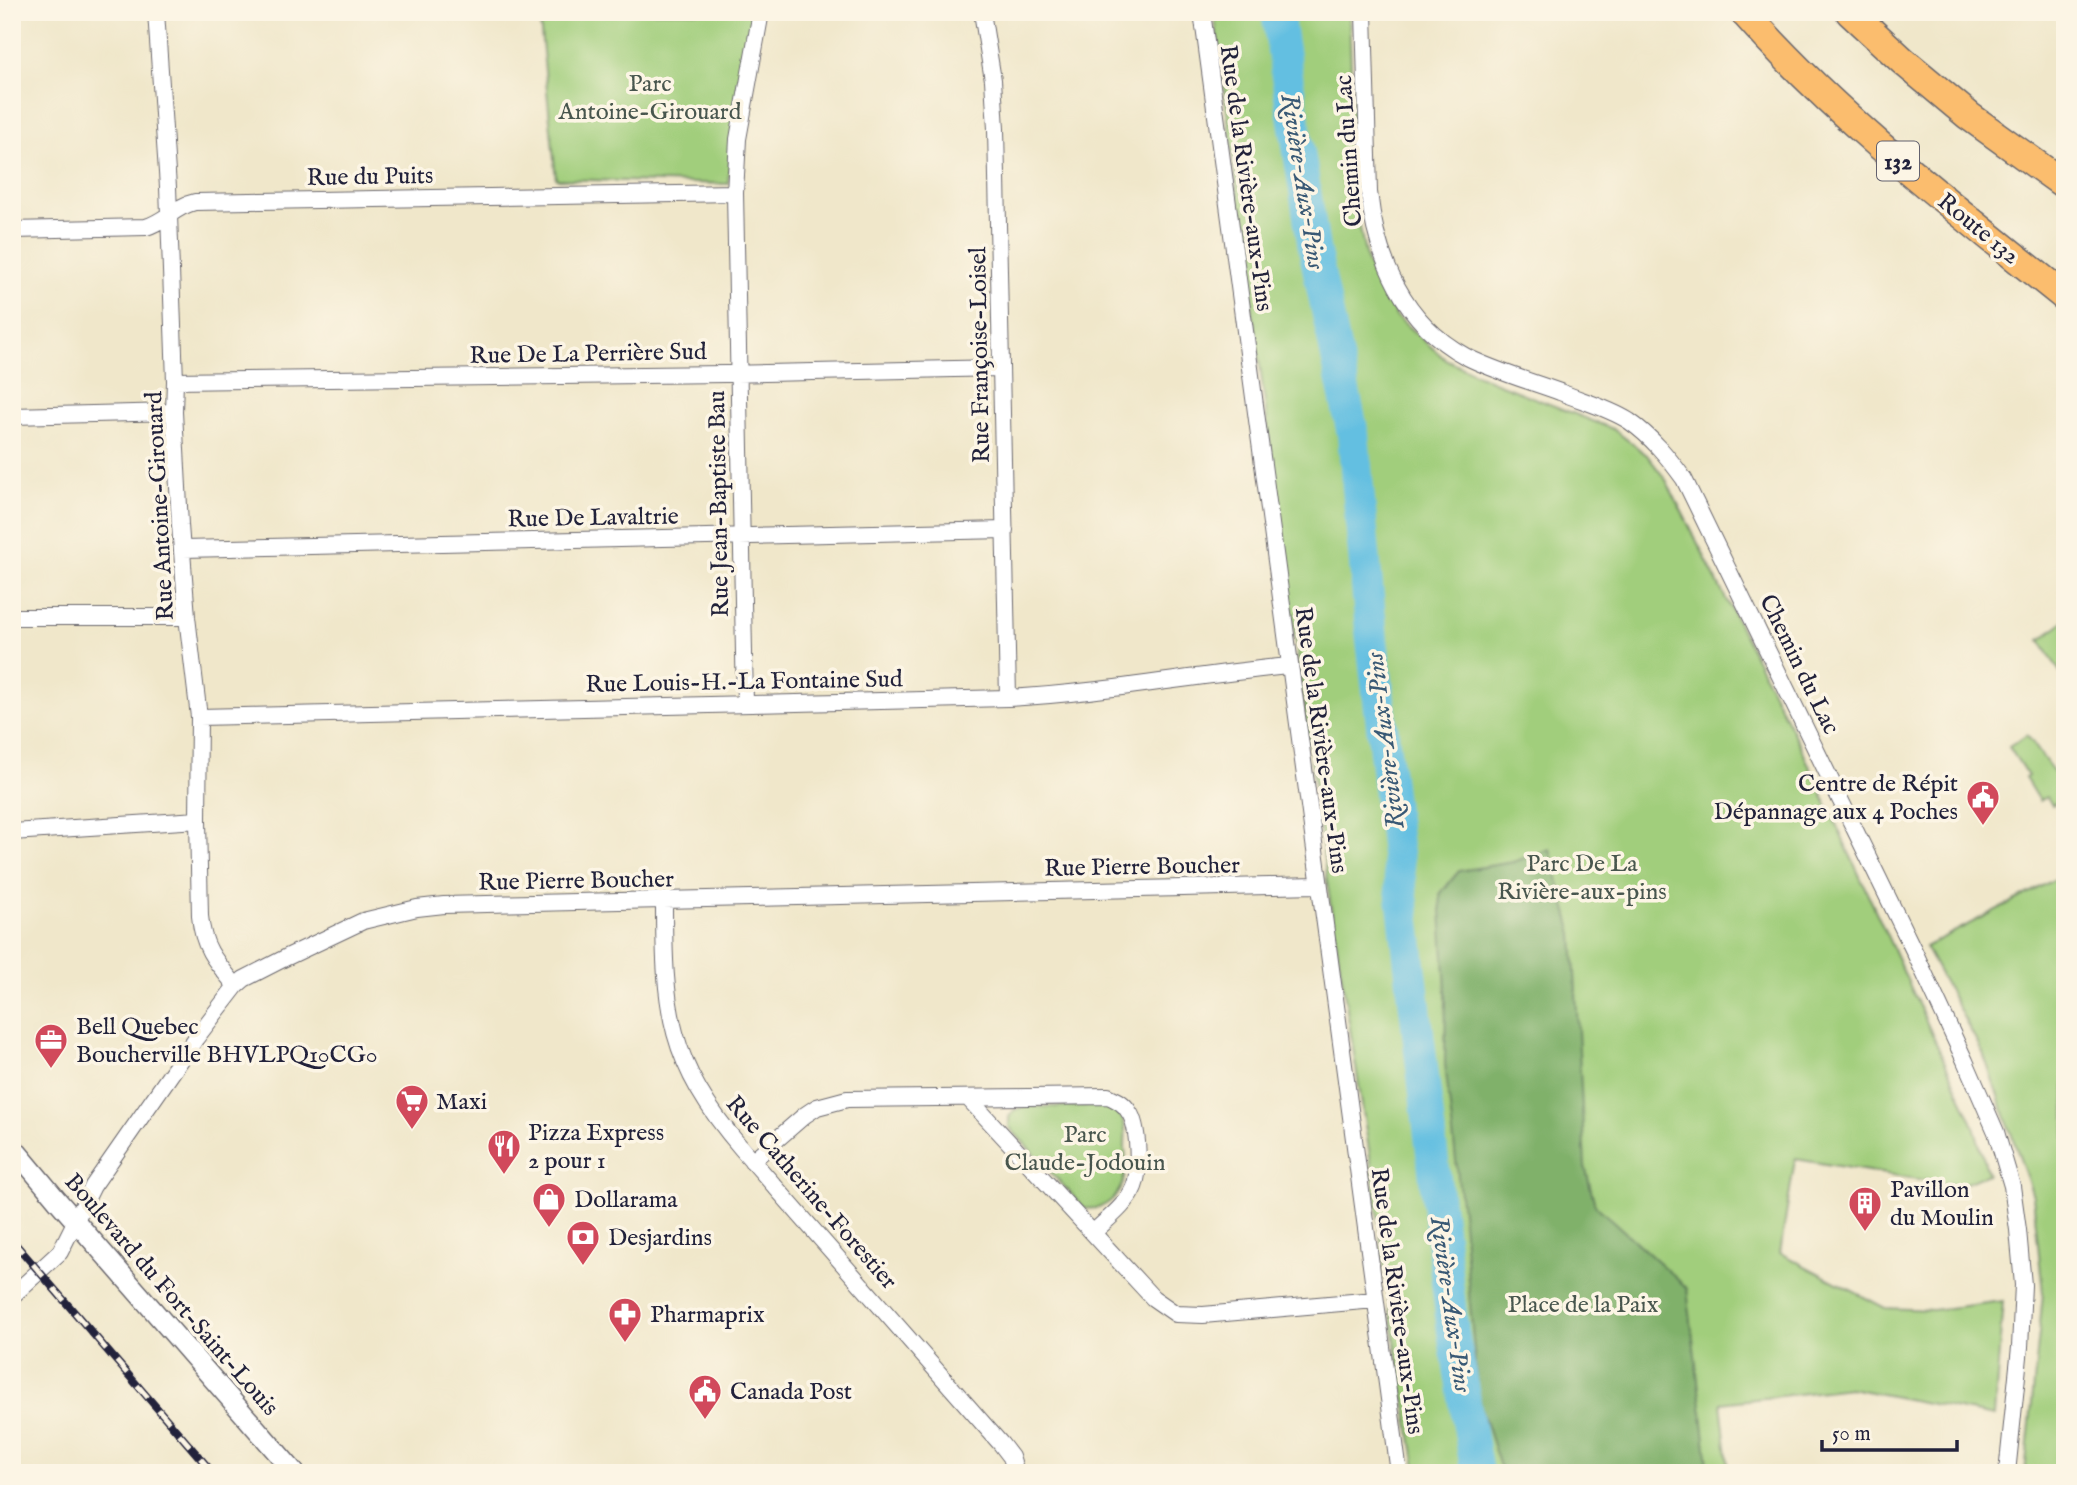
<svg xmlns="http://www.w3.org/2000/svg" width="2077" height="1485" font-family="'IM FELL English',serif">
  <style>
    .green { fill: #a1ce7b; stroke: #62785b; stroke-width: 2 }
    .forest { fill: #80b16b; stroke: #516a53; stroke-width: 2 }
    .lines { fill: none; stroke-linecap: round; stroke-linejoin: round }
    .river { stroke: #63bfe1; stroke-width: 32 }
    .minor-casing { stroke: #6a676d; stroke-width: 18 }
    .tertiary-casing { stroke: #6a676d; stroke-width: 22 }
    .motorway-casing { stroke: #6a676d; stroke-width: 31 }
    .minor { stroke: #fff; stroke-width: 16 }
    .tertiary { stroke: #fff; stroke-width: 19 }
    .motorway { stroke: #fbbd6e; stroke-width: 28 }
    .rail-casing { stroke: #22223b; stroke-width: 8 }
    .rail { stroke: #fcf5e5; stroke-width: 5; stroke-dasharray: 16; stroke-linecap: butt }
    .labels { text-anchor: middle; stroke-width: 7; stroke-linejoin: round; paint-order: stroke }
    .shield { fill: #fcf5e5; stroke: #63616e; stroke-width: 2 }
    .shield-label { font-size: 23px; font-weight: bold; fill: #22223b }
    .park-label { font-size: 24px; fill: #48564e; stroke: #fcf5e5 }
    .street-label { font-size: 24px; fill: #22223b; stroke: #fcf5e5 }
    .poi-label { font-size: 24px; fill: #22223b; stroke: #fcf5e5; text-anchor: start }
    .water-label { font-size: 26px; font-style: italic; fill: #395975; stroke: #fcf5e5 }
  </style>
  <rect width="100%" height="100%" fill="#fcf5e5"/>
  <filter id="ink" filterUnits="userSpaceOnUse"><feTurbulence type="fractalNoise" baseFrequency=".0143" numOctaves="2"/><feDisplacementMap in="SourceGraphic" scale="14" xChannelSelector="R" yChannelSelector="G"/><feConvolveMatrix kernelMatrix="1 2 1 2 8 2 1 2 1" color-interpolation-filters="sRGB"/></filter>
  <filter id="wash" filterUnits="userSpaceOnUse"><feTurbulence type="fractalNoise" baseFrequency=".00686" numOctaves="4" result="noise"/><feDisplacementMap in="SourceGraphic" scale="28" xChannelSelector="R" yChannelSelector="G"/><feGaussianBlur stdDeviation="1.57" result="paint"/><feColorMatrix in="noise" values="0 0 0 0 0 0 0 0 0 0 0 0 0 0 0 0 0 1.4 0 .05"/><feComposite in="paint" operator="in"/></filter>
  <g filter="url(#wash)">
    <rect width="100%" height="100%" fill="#f0e7ca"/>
    <!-- green -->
    <path class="green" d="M539,12h214l-19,103 -6,69 -172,-5z
      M1214,12h135l7,196 11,55 29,53 49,43 46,22 122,48 34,26 19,25 137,272 171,374 14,48 -29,12 -164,-27 -15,94 105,55 48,2 70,-9 -9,115 -144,-28 -129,15 8,70h-312l-29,-174 -16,-130 -45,-287z
      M2065,620v60l-25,-40z
      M2027,735l38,53v17l-3,2 -4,-5 -6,3 -6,-8 -7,4 -14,-23 3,-2 -19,-29z
      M2065,874v599h-40l18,-180 -10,-97 -50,-143 -58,-106z
      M1105,1106c8,3 13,5 17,12 5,8 3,19 3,28 0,8 2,18 0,27 -3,21 -19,39 -41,35l-75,-81v-10l5,-7 9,-3z"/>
    <!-- forest -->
    <path class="forest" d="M1550,849l23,85 12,232 10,39 92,83 22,185h-207l-24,-74 -15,-178 -18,-157 1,-73 -6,-97 19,-23 54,-9z"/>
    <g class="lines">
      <!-- river -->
      <path class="river" d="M1277,12l37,236 39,186 19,206 81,692 24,141"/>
    </g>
  </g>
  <g filter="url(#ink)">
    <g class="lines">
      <defs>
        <path id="minor" d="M156,12l12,175 7,194 -1,31 6,113 7,92 12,100 -1,103 2,96c3,33 16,46 36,70
          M982,12l11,68 3,49 12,569
          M1202,12l197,1461
          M1364,12l5,180c7,66 35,131 96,164 29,15 65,25 95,36 22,9 49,16 69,29 23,16 39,36 55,58l230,472 51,110 31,71 16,54 6,44 5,55 -3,62 -13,126
          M12,230l134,-3c18,-5 30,-21 49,-25l540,-9
          M175,381l550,-7 276,-6
          M12,416l162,-4
          M183,549l822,-19
          M12,617h175
          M745,704l-10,-511 3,-54 23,-127
          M199,717l809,-19c94,-5 187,-23 281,-32
          M12,832l186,-12
          M664,901c0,109 4,162 78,248l259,295 10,13 5,16
          M968,1098l185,200 23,16 27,1 172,-15
          M752,1161l53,-46 12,-8 30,-8 261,-3c9,4 16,7 21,16 10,14 11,60 5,75 -8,19 -27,32 -41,46
          M12,1296l48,-44 33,-66 103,-148 40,-52 8,-7 43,-22 76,-36 54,-13 27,-3 874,-20"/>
        <path id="tertiary" d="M12,1146l45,54 238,273"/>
        <path id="motorway" d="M1744,12c95,108 209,195 321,285
          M1850,12l53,49 66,55 96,69"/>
      </defs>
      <!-- minor casing -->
      <use href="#minor" class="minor-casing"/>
      <!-- tertiary casing -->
      <use href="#tertiary" class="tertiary-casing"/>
      <!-- motorway casing -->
      <use href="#motorway" class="motorway-casing"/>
      <!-- minor -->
      <use href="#minor" class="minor"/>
      <!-- tertiary -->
      <use href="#tertiary" class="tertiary"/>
      <!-- motorway -->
      <use href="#motorway" class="motorway"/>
      <defs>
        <path id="rail" d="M12,1240l201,233"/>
      </defs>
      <!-- rail casing -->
      <use href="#rail" class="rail-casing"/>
      <!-- rail -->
      <use href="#rail" class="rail"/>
    </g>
  </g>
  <!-- icons -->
  <defs>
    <symbol id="civic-pin" viewBox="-11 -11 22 30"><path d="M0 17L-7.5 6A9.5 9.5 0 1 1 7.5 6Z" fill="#d1495b" stroke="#fcf5e5"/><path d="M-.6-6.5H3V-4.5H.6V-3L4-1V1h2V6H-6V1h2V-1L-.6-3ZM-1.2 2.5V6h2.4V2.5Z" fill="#fff"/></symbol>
    <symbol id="office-pin" viewBox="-11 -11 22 30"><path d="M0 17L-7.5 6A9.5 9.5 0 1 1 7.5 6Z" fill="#d1495b" stroke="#fcf5e5"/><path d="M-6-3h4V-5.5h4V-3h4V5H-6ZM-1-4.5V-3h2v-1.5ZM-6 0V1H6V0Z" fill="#fff"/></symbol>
    <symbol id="supermarket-pin" viewBox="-11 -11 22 30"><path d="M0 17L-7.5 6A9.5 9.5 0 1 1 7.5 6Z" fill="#d1495b" stroke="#fcf5e5"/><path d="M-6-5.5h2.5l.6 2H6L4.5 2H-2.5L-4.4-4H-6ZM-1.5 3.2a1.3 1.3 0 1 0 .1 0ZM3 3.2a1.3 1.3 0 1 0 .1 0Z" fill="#fff"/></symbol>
    <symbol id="restaurant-pin" viewBox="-11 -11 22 30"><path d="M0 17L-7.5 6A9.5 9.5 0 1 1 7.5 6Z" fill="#d1495b" stroke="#fcf5e5"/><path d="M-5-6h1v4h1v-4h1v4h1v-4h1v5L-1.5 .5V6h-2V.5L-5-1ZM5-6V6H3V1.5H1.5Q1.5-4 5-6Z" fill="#fff"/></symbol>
    <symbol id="shop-pin" viewBox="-11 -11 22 30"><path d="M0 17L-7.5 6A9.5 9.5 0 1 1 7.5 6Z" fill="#d1495b" stroke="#fcf5e5"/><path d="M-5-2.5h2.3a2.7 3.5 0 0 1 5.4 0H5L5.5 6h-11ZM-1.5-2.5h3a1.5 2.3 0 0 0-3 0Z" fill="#fff"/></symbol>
    <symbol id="building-pin" viewBox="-11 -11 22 30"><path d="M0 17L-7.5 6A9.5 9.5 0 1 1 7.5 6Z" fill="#d1495b" stroke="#fcf5e5"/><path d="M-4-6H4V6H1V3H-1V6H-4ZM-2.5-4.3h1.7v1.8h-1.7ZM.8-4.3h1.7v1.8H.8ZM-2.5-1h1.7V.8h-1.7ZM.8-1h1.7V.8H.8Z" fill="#fff"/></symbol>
    <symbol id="bank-pin" viewBox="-11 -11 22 30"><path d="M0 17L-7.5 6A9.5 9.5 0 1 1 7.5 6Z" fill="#d1495b" stroke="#fcf5e5"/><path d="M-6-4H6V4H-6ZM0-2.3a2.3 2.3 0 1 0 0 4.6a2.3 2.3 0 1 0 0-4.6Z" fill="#fff"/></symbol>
    <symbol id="pharmacy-pin" viewBox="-11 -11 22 30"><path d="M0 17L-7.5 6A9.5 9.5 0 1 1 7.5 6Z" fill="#d1495b" stroke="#fcf5e5"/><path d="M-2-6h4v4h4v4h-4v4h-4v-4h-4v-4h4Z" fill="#fff"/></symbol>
  </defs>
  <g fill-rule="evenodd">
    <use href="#civic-pin" x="1964" y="778" width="38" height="52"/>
    <use href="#office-pin" x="32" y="1021" width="38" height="52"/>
    <use href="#supermarket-pin" x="393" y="1082" width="38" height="52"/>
    <use href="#restaurant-pin" x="485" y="1127" width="38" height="52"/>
    <use href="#shop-pin" x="530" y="1180" width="38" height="52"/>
    <use href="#building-pin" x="1846" y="1184" width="38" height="52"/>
    <use href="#bank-pin" x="564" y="1218" width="38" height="52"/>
    <use href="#pharmacy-pin" x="606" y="1295" width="38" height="52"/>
    <use href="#civic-pin" x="686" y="1372" width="38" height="52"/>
  </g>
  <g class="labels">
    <!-- shield labels -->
    <rect class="shield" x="1877" y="141.5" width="42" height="39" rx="5"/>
    <g class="shield-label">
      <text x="1898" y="169">132</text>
    </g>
    <!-- park labels -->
    <g class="park-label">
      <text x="650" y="91">Parc<tspan x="650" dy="28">Antoine-Girouard</tspan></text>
      <text x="1582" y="871">Parc De La<tspan x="1582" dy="28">Rivière-aux-pins</tspan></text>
      <text x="1085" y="1142">Parc<tspan x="1085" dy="28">Claude-Jodouin</tspan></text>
      <text x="1583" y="1312">Place de la Paix</text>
    </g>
    <!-- street labels -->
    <g class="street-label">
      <text transform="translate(1348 151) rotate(-94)" y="8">Chemin du Lac</text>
      <text transform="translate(370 176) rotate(-1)" y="8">Rue du Puits</text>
      <text transform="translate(1247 178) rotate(82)" y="8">Rue de la Rivière-aux-Pins</text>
      <text transform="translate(1979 228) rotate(39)" y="8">Route 132</text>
      <text transform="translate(588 353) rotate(-1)" y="8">Rue De La Perrière Sud</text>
      <text transform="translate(979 355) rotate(-91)" y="8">Rue Françoise-Loisel</text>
      <text transform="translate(718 504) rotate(-91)" y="8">Rue Jean-Baptiste Bau</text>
      <text transform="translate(159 506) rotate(-93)" y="8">Rue Antoine-Girouard</text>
      <text transform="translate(593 517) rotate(-1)" y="8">Rue De Lavaltrie</text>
      <text transform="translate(1800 664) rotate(64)" y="8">Chemin du Lac</text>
      <text transform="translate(744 681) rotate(-1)" y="8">Rue Louis-H.-La Fontaine Sud</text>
      <text transform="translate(1322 740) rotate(82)" y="8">Rue de la Rivière-aux-Pins</text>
      <text transform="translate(1142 866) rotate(-1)" y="8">Rue Pierre Boucher</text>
      <text transform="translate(576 880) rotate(-1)" y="8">Rue Pierre Boucher</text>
      <text transform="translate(812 1192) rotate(49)" y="8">Rue Catherine-Forestier</text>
      <text transform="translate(172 1294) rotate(49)" y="8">Boulevard du Fort-Saint-Louis</text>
      <text transform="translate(1398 1301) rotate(82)" y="8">Rue de la Rivière-aux-Pins</text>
    </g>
    <!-- poi labels -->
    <g class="poi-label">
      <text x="1958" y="791" text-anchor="end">Centre de Répit<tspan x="1958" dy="28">Dépannage aux 4 Poches</tspan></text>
      <text x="76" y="1034">Bell Quebec<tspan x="76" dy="28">Boucherville BHVLPQ10CG0</tspan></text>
      <text x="436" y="1109">Maxi</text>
      <text x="528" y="1140">Pizza Express<tspan x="528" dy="28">2 pour 1</tspan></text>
      <text x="1890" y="1197">Pavillon<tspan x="1890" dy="28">du Moulin</tspan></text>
      <text x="574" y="1207">Dollarama</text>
      <text x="608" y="1245">Desjardins</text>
      <text x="650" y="1322">Pharmaprix</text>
      <text x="730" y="1399">Canada Post</text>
    </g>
    <!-- water labels -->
    <g class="water-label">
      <text transform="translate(1304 181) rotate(81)" y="9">Rivière-Aux-Pins</text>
      <text transform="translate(1384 741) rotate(-97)" y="9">Rivière-Aux-Pins</text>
      <text transform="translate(1452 1304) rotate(82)" y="9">Rivière-Aux-Pins</text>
    </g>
  </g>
  <!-- margin -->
  <rect width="2077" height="1485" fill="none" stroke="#fcf5e5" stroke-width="42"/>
  <!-- scale -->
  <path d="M1822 1440v10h135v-10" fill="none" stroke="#22223b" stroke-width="3.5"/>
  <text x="1832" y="1440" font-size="21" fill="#22223b" stroke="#fcf5e5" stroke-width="5" paint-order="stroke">50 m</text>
</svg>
